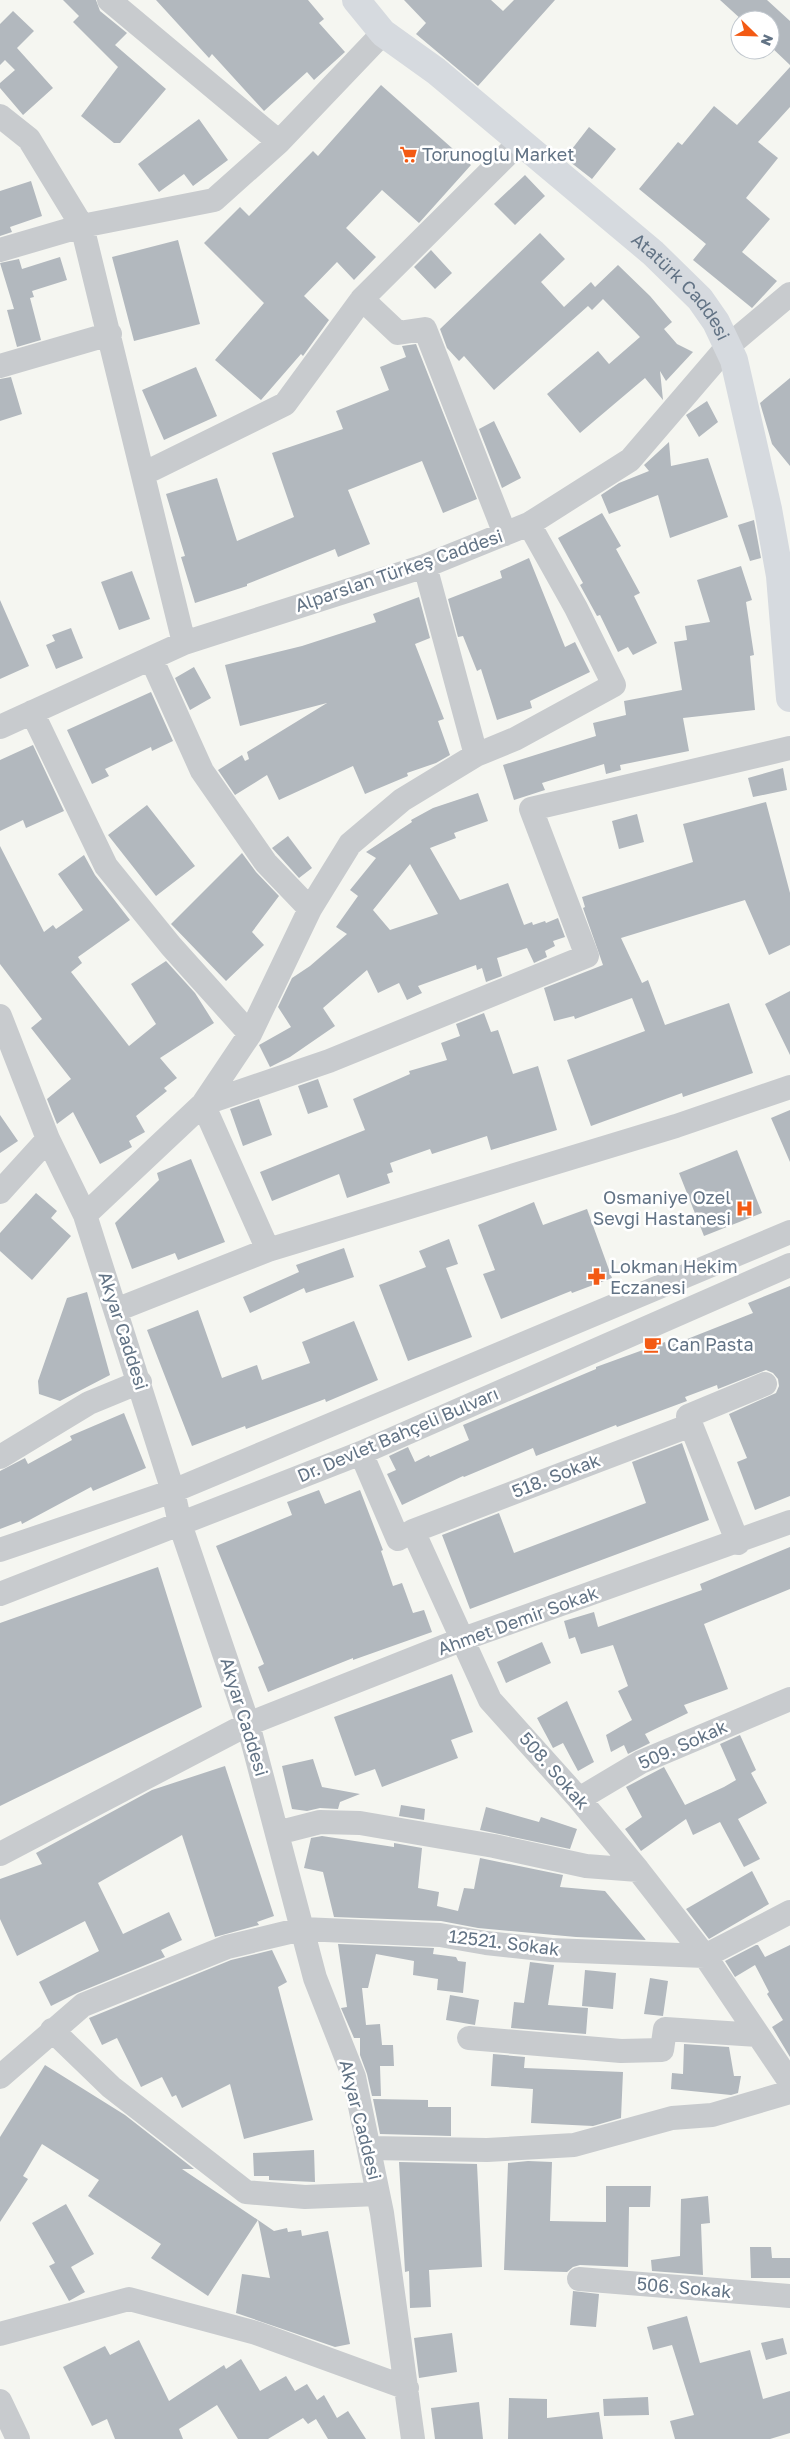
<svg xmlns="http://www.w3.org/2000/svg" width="790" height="2439" font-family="'Golos Text',sans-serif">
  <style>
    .building { fill: #b2b8be; fill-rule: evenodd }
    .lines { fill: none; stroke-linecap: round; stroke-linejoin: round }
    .street { stroke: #c8cbce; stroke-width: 24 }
    .secondary { stroke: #d6dadf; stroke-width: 28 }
    .labels { text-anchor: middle; stroke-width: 5; stroke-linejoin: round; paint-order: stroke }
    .poi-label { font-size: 18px; fill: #627385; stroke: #fff; text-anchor: start }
    .street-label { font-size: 18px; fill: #627385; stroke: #fff }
  </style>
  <rect width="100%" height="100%" fill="#f5f6f1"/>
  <!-- building -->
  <path class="building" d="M63,0h33l4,11 27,22 -12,12 51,44 -46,54h-6l-33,-27 37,-49 -45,-45 6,-6z
    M156,0h152l16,19 -5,4 26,29 -31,28 -7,-8 -43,39 -52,-57 -3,4z
    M404,0h87l12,11 11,-11h41l-77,86 -62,-52 10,-11z
    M720,0h47l23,21v44l-20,-19v-26h-28z
    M13,11l21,20 -17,17 36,40 -30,27 -23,-27v-5l15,-13 -10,-10 -5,5v-41z
    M790,67v40l-32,35 20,16 -32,40 24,21 -28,33 35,29 -25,27 -59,-48 13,-16 -67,-55 39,-47 4,3 32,-39 23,19z
    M381,85l90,80 -52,58 -37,-33 -36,38 30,29 -22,23 -17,-18 -33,34 25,24 -26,36 -2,-2 -40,46 -46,-40 49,-57 -60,-60 36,-36 9,9 64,-65 5,5z
    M199,119l29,41 -35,26 -9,-12 -25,18 -21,-28z
    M589,127l27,22 -24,30 -27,-21z
    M525,175l20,21 -30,29 -21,-21z
    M31,181l11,35 -32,11 2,5 -12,4v-45z
    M540,233l25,26 -24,23 23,25 27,-25 4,5 23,-22 32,31 22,26 -8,7 13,15 16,8 -27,29 -6,-10 3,29 -18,-22 -65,55 -33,-39 51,-43 11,13 31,-27 -37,-38 -11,11 -4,-4 -94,84 -30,-34 -5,5 -12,-13 -7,-19z
    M178,240l22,84 -66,17 -22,-84z
    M431,250l21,23 -17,16 -21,-22z
    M60,257l7,23 -35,11 2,6 -4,1 11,42 -24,7 -10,-37 7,-1 -14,-46 19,-4 3,10z
    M416,344l61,155 -34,14 -21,-52 -74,29 22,54 -32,13 -3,-8 -88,35v2l-52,17 -14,-46 4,-1 -19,-62 51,-16 20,63 57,-24 -22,-64 71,-24 -7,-18 53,-21 -9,-23 26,-10 -4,-11z
    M196,367l21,49 -53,24 -22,-50z
    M11,377l11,37 -22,7v-42z
    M790,378v88l-18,-22 -12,-41z
    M707,401l11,21 -19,15 -13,-22z
    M494,421l27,57 -19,10 -23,-59z
    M669,442l2,24 37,-8 20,59 -58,21 -12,-43 -49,19 -8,-19 18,-12 30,-12 -5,-6z
    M602,513l19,33 -5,3 24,44 -6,3 23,47 -24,12 -5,-8 -10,5 -18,-37 -3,1 -17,-31 3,-2 -25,-45z
    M754,520l7,38 -11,3 -12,-36z
    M529,558l36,89 10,-5 15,30 -60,29 2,7 -35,12 -16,-51 -4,2 -14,-35 -5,1 -10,-38 54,-21 -2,-7z
    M741,566l11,34 -6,2 8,53 -4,1 5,54 -72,8 6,33 -69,14 1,5 -15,4 -2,-10 -62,19 3,7 -31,10 -11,-35 93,-29 -3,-13 33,-8 -2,-14 58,-11 -8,-48 13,-2 -2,-14 25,-4 -13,-42z
    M132,571l18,48 -31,11 -18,-48z
    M419,597l11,41 -15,6 29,75 -6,2 12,34 -14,8 -29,10 1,3 -43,18 -12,-28 -74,34 -12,-25 -32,20 -17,-25 24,-15 3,6 4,-2 -2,-7 80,-49 -87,23 -15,-61 77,-19 74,-24 -3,-8z
    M0,600l29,66 -29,13z
    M71,628l12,30 -27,11 -10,-24 9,-4 -3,-6z
    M194,667l17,31 -21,12 -15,-32z
    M151,692l22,49 -21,10 -1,-4 -46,22 4,7 -17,8 -25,-54z
    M33,745l31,66 -38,17 -3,-8 -23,11v-71z
    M783,768l4,22 -34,7 -5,-19z
    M478,793l10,28 -34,12 2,5 -26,10 30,52 48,-17 16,42 8,-3 1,3 12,-4 1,2 12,-5 7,19 -12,4 2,5 -10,5 2,6 -13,6 -7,-15 -30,10 5,18 -16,6 -4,-14 -5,2 -1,-5 -58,21 4,7 -15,7 -8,-17 -21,10 -11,-23 -44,38 12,18 -45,31 -20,10 -11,-22 32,-18 -13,-20 14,-29 18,-12 37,-32 -11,-7 22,-31 -8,-6 26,-32 -10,-6 46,-30 -1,-2 22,-12zM410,864l28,50 -48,16 -17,-20z
    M766,802l24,91v52l-21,10 -24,-55 -124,38 21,45 6,-3 17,45 64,-22 24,70 -70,24 -1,-4 -91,33 -24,-66 78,-29 -13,-33 -57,21 -1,-3 -20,5 -10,-33 59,-23 -20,-57 2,-1 -3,-10 111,-35 -10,-38z
    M147,805l48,61 -39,30 -48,-61z
    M637,814l7,28 -25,7 -7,-28z
    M288,836l24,32 -13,10 -27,-30z
    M0,846l44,86 9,-7 3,4 27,-19 -25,-36 26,-19 11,20 35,45 -52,37 4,6 -11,9 58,74 27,-22 -25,-40 35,-23 29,32 19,30 -54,35 17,20 -13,10 3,3 -31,25 9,16 -16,9 3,6 -32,17 -27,-52 -16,12 -10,-25 24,-20 -40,-51 11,-9 -42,-55z
    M242,853l14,19 23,24 -27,36 12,13 -38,36 -55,-57z
    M790,991v64l-25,-51z
    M484,1013l7,19 7,-2 15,44 25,-8 19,64 -66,20 -4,-14 -55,18 -2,-5 -40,14 3,9 -6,2 3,9 -43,15 -8,-24 -67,27 -12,-29 105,-42 -12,-31 57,-25 -1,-3 38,-11 -6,-17 19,-7 -4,-12z
    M318,1079l10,28 -20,7 -10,-28z
    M259,1099l13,36 -29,11 -13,-37z
    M790,1110v52l-19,-44z
    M0,1115l18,26 -18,12z
    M737,1150l25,63 -58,23 -25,-63z
    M191,1159l34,83 -47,18 -3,-7 -43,16 -17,-46 44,-43 -2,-7z
    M36,1193l21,18 -6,7 20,18 -39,44 -32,-29v-18z
    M534,1202l9,23 44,-16 25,69 -40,15 -1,-2 -70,28 -18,-45 12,-4 -17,-45z
    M449,1239l9,25 -12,4 26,69 -64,24 -29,-76 47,-18 -7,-16z
    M344,1248l10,29 -48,16 -2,-5 -54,25 -7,-16 56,-25 -3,-7z
    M790,1286v210l-35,14 -18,-48 10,-4 -18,-44 47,-21 3,-7 -1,-7 -5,-6 -7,-3 -48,19 -1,-4 -32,12 2,4 -70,26 -1,-2 -80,31 -3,-8 -69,29 -1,-1 -61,29 -15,-31 9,-4 -7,-14 19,-9 7,15 14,-7 1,2 39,-17 -6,-15 133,-56v-2l69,-25 2,5 86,-34 -5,-10z
    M87,1292l23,83 -50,26 -21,-7 -1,-13 29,-83z
    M198,1310l24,68 35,-13 5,15 48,-17 -8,-21 52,-21 24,59 -52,22 -1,-3 -79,30 -1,-3 -53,20 -45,-116z
    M124,1413l22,55 -53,23 -2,-4 -69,37 -1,-3 -21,8v-58l25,-13 3,6 44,-24 -2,-4z
    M682,1443l27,77 -239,89 -28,-74 57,-22 15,40 132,-50 -14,-41z
    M319,1490l6,14 35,-14 23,60 -2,1 12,35 9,-3 11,30 11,-3 8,22 -79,28v-2l-85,34 -10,-25 6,-3 -48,-118 76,-31 -5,-13z
    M790,1547v42l-86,35 24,65 -44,16 4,8 -43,21 5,9 -22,11 -4,-9 -13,7 -5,-17 26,-15 -14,-29 10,-5 -15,-41 -32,9 -6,-17 -6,2 -5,-18 30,-9 4,15 104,-37 -2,-6z
    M158,1567l44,140 -202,99v-183z
    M542,1642l9,21 -45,20 -9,-21z
    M452,1674l21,58 -22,8 7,18 -76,29 -7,-18 -20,7 -21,-59z
    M567,1701l27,61 -16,9 -15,-28 -10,5 -16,-30z
    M740,1735l16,35 -5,3 16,30 -29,16 22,40 -16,8 -24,-45 -27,13 -7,-16 -45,32 -16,-22 17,-12 -16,-30 38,-20 21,38 39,-18 12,-7 -16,-36z
    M313,1759l9,28 38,7 -20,8 -2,7 -18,-1 -13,3 -15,-2 -10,-43z
    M225,1766l49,150 -17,6 2,3 -44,12 -33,-102 -84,48 25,51 46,-22 13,28 -21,10 4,7 -88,36 -26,13 -12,-24 60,-31 -14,-30 -68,35 -17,-37v-40l42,-15 -6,-11 116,-63z
    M401,1805l24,4 -1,11 -25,-4z
    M486,1807l53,15 2,-5 36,12 -7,20 -90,-19z
    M322,1836l72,11v-4l28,5 -4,40 21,4 -2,14 21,5 6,-23 10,1 6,-31 83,17 -3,12 45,4 41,49 -70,-3 -98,-9 -37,-7 -107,-4 -11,-45 -19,-4 7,-30z
    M752,1871l17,33 -60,35 -23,-30z
    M338,1944l96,4 -1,6 23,3 2,4 8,1 -3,31 -26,-3 1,-11 -25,-4 1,-14 -38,-7 -8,34h-6l4,37 14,-1 2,21h11l1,21h-14l1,30h-9l-5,-22 -7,-19v-17h-6l-13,-30 6,-1z
    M756,1945h2l7,12 25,-12v112l-18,-30 11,-7 -16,-26 2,-2 -14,-27 -20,12 -10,-16z
    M272,1950l15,32 -9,5 35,133 -69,19 -14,-55 -48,24 -6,-13 -4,2 -10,-20 -21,10 -24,-49 -15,7 -13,-27 142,-58z
    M530,1962l24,3 -6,40 40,3 -2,26 -75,-6 3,-26 10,1z
    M585,1970l31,3 -3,36 -31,-3z
    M650,1978l18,3 -5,35 -19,-2z
    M450,1995l29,5 -4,25 -29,-5z
    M684,2044l45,3 5,29h7l-3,17 -7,2 -60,-6 1,-16 11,1z
    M493,2054l32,3 -1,11 99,4 -2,46 -28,8 -62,-3 2,-34 -42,-3z
    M45,2065l80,50 69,54h-12l76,51 -50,76 -57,-38 10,-14 -73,-48 11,-16 -57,-36 -19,32 5,3 -28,43v-85z
    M373,2099l55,1v7h23v29l-71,-2z
    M314,2150l1,32 -46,-2v-4h-15l-1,-23z
    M528,2161l24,1 -2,59 56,1v-36h45l-1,21h-21l-1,60 -48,-2 -7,2 -6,5 -63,-2 4,-107z
    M399,2162l78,2 5,103 -53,3 2,37 -21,1 -1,-37 -4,1z
    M708,2196l2,27 -9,1 2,51 -51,-4 -1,-11 29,-4 1,-57z
    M66,2204l28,50 -23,13 14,25 -16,9 -20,-35 6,-3 -23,-40z
    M258,2220l16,11 13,-3 1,4 13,-2 1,6 26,-5 22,113 -15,3 -99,-34 6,-39 28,4z
    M750,2247h21l1,11h18v20h-39z
    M573,2291l26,3 -3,33 -26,-2z
    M687,2316l13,47 50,-13 13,49 27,-8v42l-20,6h-95l-5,-18 24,-6 -22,-70 -19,5 -6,-23z
    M452,2333l5,39 -38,6 -5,-40z
    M783,2338l4,16 -21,6 -5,-17z
    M139,2340l30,61 55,-36 2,4 15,-10 19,32 26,-15 9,15 12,-7 10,16 7,-5 13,23 11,-7 18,28h-38l-12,-20 -8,5 -5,-6 -35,21h-30l-21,-34 -38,24 4,10h-68l-8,-20 -15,7 -29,-59 42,-21 5,9z
    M648,2397l1,18 -45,1 -1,-17z
    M509,2398l38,1v19l52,-6 4,27h-95z
    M479,2402l4,37h-48l-4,-31z"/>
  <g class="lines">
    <!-- street -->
    <path class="street" d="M109,0l170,142
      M0,116l29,23 53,87 102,417
      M0,250l82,-24 132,-26 65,-58 104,-109
      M362,299l36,34 27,-4 80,205
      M0,366l110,-32
      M143,474l142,-70 77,-105 158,-157
      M425,566l51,189
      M151,658l51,113 64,92 44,46
      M32,712l74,154 65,80 79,88
      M0,727l184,-84 241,-77 104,-42 101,-64 97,-113 63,-53
      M0,1016l48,123 37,76 88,276 7,33 68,200 67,254 39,99 28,136 31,226
      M0,1192l48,-53
      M85,1215l118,-111 47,-70 60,-125 40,-65 52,-44 74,-45 39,-16 99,-54 -38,-77 -47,-84
      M268,1250l-65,-146 126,-43 258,-105 -56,-147 259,-61
      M116,1310l152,-60 408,-124 114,-39
      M691,1425l47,118
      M361,1453l37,86 15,-8 77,169 89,99 59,71 67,86 85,126
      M0,1457l89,-54 51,-21
      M413,1531l278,-106 -3,-9 77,-32
      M0,1550l173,-59 617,-259
      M0,1594l361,-141 429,-188
      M579,1799l62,-37 149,-63
      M277,1833l43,-11 40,1 134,23 92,20 52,4
      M0,1854l248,-130 215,-85 327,-117
      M52,2030l59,57 135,105 59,5 73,-3
      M469,2038l152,13 41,-1 3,-21 93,6
      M0,2077l83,-72 144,-58 75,-18 138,6 46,8 65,7 154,6 85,-44
      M369,2148l118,2 87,-5 98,-27 40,-3 78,-23
      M579,2279l211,17
      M0,2334l129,-35 127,34 151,55
      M0,2401l18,38"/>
    <!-- secondary -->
    <path class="secondary" id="s1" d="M356,0l27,33 53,38 217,182 47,46 16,23 18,38 34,149 12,67 10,122"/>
  </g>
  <!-- icons -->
  <defs>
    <symbol id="supermarket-bare" viewBox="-9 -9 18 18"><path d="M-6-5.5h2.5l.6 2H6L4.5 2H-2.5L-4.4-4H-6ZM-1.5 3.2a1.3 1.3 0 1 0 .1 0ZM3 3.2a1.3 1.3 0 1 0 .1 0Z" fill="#f35a14" stroke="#fff" stroke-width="2.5" paint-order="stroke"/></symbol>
    <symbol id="hospital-bare" viewBox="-9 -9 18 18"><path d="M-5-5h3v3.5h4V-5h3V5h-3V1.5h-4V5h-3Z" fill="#f35a14" stroke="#fff" stroke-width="2.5" paint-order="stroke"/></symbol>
    <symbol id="pharmacy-bare" viewBox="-9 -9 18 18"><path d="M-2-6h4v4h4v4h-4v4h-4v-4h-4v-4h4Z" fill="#f35a14" stroke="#fff" stroke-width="2.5" paint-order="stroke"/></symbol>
    <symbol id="cafe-bare" viewBox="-9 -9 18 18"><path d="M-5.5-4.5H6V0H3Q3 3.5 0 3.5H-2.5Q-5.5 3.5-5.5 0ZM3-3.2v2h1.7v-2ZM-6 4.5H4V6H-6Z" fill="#f35a14" stroke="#fff" stroke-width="2.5" paint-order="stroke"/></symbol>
  </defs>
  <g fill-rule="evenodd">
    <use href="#supermarket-bare" x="396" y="142" width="25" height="25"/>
    <use href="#hospital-bare" x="732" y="1196" width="25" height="25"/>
    <use href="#pharmacy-bare" x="584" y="1264" width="25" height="25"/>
    <use href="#cafe-bare" x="640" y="1332" width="25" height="25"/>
  </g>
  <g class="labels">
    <!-- poi labels -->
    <g class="poi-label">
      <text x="422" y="161">Torunoglu Market</text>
      <text x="731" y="1204" text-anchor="end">Osmaniye Ozel<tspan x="731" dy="21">Sevgi Hastanesi</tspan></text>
      <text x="610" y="1273">Lokman Hekim<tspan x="610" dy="21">Eczanesi</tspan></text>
      <text x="667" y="1351">Can Pasta</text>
    </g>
    <!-- street labels -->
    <g class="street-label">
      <text dy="6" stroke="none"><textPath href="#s1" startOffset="435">Atatürk Caddesi</textPath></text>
      <text transform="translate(399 571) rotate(-19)" y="6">Alparslan Türkeş Caddesi</text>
      <text transform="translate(123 1331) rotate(72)" y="6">Akyar Caddesi</text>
      <text transform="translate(398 1435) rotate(-23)" y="6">Dr. Devlet Bahçeli Bulvarı</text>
      <text transform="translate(556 1476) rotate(-21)" y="6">518. Sokak</text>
      <text transform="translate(518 1621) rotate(-20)" y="6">Ahmet Demir Sokak</text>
      <text transform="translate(244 1717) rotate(73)" y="6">Akyar Caddesi</text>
      <text transform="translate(683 1745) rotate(-24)" y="6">509. Sokak</text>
      <text transform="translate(554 1771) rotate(49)" y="6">508. Sokak</text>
      <text transform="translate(504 1943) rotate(7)" y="6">12521. Sokak</text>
      <text transform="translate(360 2120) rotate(76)" y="6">Akyar Caddesi</text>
      <text transform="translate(684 2288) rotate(5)" y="6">506. Sokak</text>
    </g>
  </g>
  <!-- north arrow -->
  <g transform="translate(755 35) rotate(113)"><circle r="24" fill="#ffffff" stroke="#c0c7ce"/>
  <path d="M0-4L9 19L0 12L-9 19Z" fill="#f35a14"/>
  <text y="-8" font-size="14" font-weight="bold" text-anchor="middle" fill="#627385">N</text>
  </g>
</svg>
